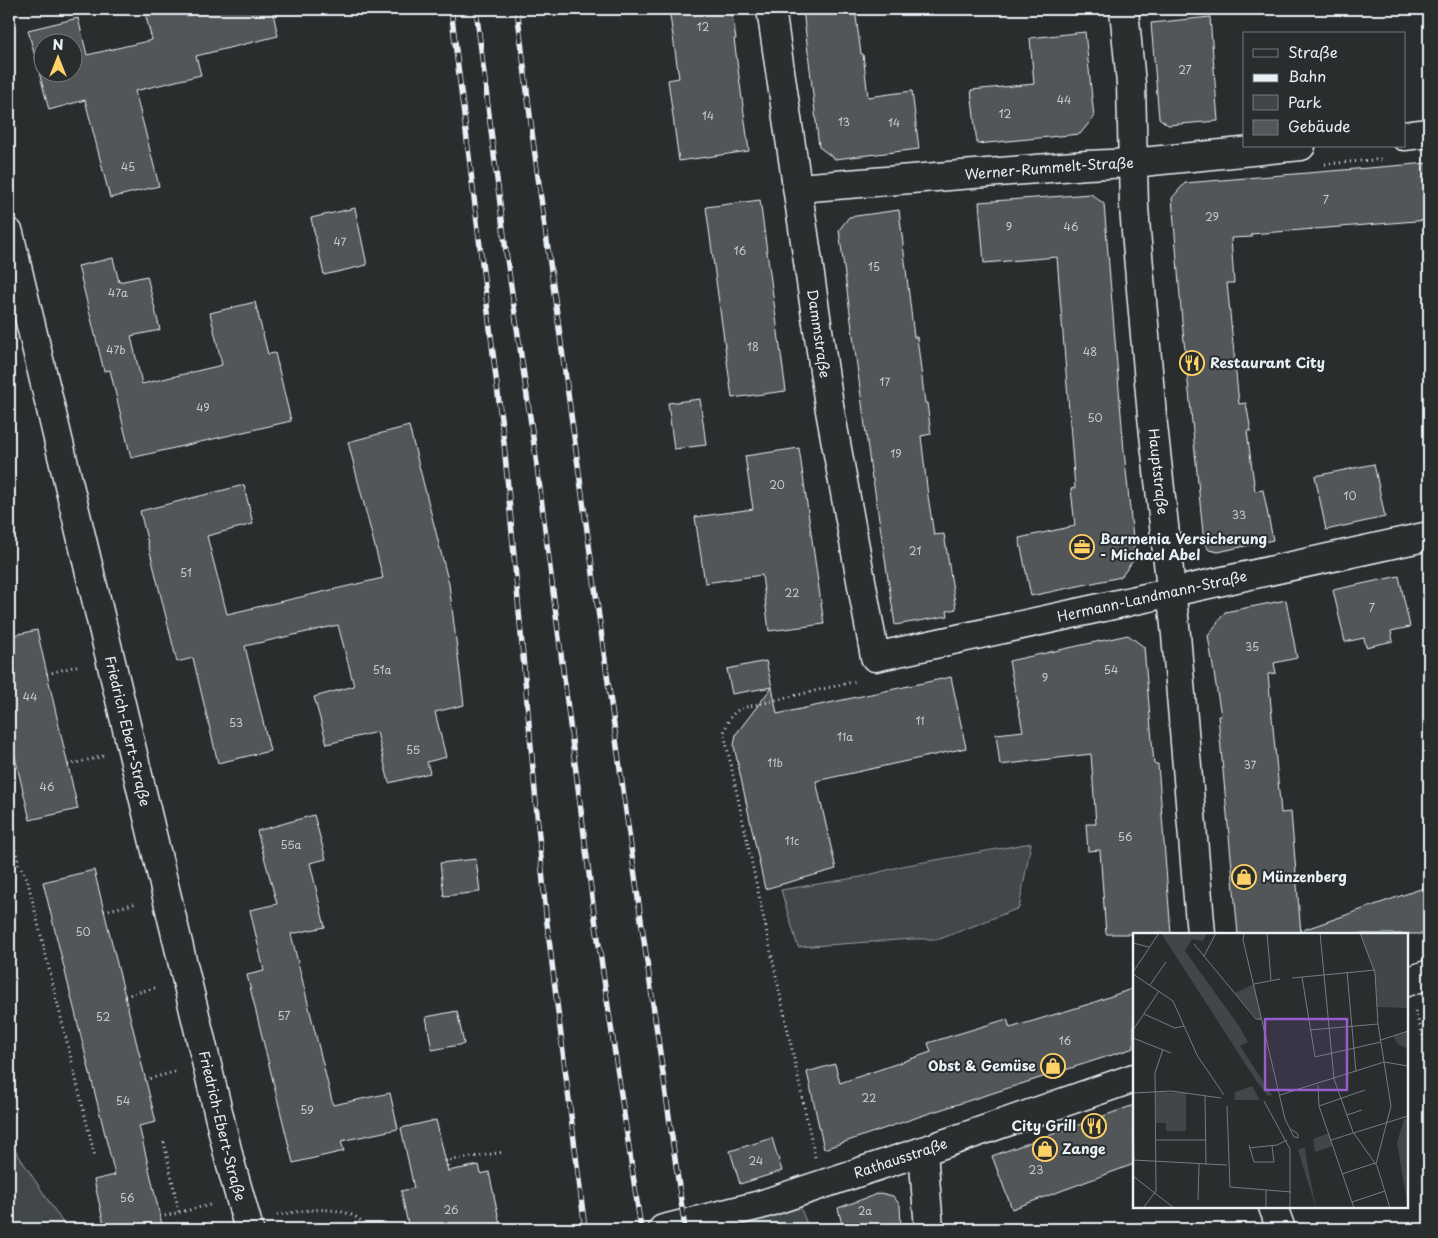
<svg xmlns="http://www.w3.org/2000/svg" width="1438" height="1238" font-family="'Playpen Sans',sans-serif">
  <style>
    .green { fill: #424648; stroke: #959ca0 }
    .building { fill: #535759; stroke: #e8f1f8; fill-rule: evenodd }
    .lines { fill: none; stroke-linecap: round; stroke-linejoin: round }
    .minor-casing { stroke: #e8f1f8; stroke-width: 31 }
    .major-casing { stroke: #e8f1f8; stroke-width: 31 }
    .path { stroke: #e8f1f8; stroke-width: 3; stroke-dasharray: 1 4; stroke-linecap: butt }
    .minor { stroke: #2a2d2e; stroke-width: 28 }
    .major { stroke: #2a2d2e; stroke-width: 28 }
    .rail-casing { stroke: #e8f1f8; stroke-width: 5.5 }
    .rail { stroke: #2a2d2e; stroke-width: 4; stroke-dasharray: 11; stroke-linecap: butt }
    .labels { text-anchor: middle; stroke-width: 4; stroke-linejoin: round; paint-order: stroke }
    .number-label { font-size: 11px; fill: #c3cad0 }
    .street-label { font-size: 14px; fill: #e8f1f8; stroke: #2a2d2e }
    .poi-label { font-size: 14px; font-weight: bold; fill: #e8f1f8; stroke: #2a2d2e; text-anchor: start }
    .inset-road { fill: none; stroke: #767b7f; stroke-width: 1 }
    .view { fill: #965dcd; fill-opacity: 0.15; stroke: #965dcd; stroke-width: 2.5 }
    .inset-edge { fill: none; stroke: #e8f1f8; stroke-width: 2.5 }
  </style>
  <rect width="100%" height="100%" fill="#2a2d2e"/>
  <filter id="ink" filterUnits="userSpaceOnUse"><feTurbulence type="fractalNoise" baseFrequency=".02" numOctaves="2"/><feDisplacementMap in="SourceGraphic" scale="10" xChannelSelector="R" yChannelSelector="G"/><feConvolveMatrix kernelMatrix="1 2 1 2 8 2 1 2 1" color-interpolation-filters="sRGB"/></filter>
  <g filter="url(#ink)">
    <!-- green -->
    <path class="green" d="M1031,843l-12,65 -79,31h-28l-114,8 -17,-57 80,-13 41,-11z
      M9,1141l58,88h-58z
      M795,1194l14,35h-85l-4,-13z"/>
    <!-- building -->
    <path class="building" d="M144,9h41l1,7 29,-7h57l6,27 -82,20 5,19 -66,16 24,95 -49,12 -25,-98 -36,10 -21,-80 50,-12 9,37 65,-15zM42,42h30v30h-30z
      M669,9h62l5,30h-2l15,112 -70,10 -11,-81 11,-2z
      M803,9h52l6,45h2l5,43 44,-6 7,58 -84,10 -16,-12z
      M1210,17l8,104 -50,4 -9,-7 -8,-95z
      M1085,32l9,85 -14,17 -103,10 -6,-54 63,-6 -4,-46z
      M1429,163v57l-178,14 1,3 -21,1 3,45h-7l12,121 7,-1 5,28h-4l8,60 8,-1 10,50 -55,12 -9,-2 -5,-7 -22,-222 -10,-123 13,-15z
      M1091,194l13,10 20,247 11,107 -14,19 -90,19 -12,-58 56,-12 -4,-37 4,-1 -18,-231 -73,6 -5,-61z
      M760,200l26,191 -54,7 -26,-191z
      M355,208l12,57 -43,10 -13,-57z
      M899,210l15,127h3l8,66h2l4,31 -10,2 7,60 6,39 10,-1 12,75 -9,2 1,5 -53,9 -22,-146h-1l-33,-249 10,-13z
      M113,258l6,24 28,-6 13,54 -29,6 11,48 80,-19 -12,-52 45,-11 13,52 7,-1 16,68 -160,37 -21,-88 -6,1 -26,-105z
      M700,399l6,46 -32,4 -6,-46z
      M409,426l40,158 15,121 -29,7 11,45 -19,5 3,11 -41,10 -12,-51 -50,12 -13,-47 40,-11 -16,-61 -93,21 25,105 -52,12 -25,-105 -16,4 -37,-151 104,-26 9,39 -46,12 20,78 156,-36 -35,-136z
      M799,448l25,176 -55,7 -7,-56 -57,8 -10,-66 58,-8 -8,-53z
      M1374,464l11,53 -59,13 -11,-54z
      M1399,576l11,51 -19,4 2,10 -27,6 -2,-9 -19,4 -12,-52z
      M1286,600l11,58 -23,5 2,10 -8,1 13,139 10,-1 10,122h-63l-20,-218h3l-13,-80 17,-24z
      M37,630l41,179 -48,11 -21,-88v-96z
      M1128,635l16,12 10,117h4l13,170h-65l-6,-84 -12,1 -2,-27h10l-5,-70 -91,11 -4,-31 27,-3 -14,-70z
      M766,661l6,26 -40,7 -5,-25z
      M951,677l15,71 -150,33 20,88 -71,20 -31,-143 2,-12 36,-47 5,27z
      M314,815l12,44 -16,4 15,64 -34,7 42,171 57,-12 8,36 -57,12 3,10 -51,12 -46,-188 17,-4 -14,-61 27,-6 -20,-73z
      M476,859l4,33 -36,4 -4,-33z
      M94,870l62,252 -17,4 24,103h-58l-11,-49 21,-5 -72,-293z
      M1429,886v48h-125l-1,-4z
      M1134,988v60l-204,65 -106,36 -17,-77 28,-8 5,19 91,-31 -3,-9 79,-24 3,9 79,-24z
      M457,1011l7,33 -32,6 -6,-33z
      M1134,1105v59l-122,45 -20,-53z
      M436,1120l12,51 31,-6 2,9 8,-2 12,57h-92l-8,-38 13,-3 -13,-60z
      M772,1138l10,33 -42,13 -10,-33z
      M880,1193l13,3 7,9 1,24h-58l-5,-21z"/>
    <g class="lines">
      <defs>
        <g id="minor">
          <path id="s1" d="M771,9l58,396 46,252 554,-121"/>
          <path d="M1404,136l25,-3"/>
          <path id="s2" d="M798,188l289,-23 45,-2 169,-17"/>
          <path id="s3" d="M9,233l221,929 19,67"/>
          <path d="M1407,982l22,-8"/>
          <path d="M923,1151l6,78"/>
          <path id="s4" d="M663,1229l97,-24 163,-54 211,-73"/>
        </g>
        <g id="major">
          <path id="s5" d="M1124,9l7,75 3,123 2,25 16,184 24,219 25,299"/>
          <path d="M1273,1207l8,22"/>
        </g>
      </defs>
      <!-- minor casing -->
      <use href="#minor" class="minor-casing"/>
      <!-- major casing -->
      <use href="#major" class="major-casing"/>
      <!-- path -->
      <path class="path" d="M1325,164l59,-5
        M47,674l33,-9
        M68,765l36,-9
        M9,825l10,40 8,13 68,279
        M104,911l34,-8
        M125,996l33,-9
        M1415,1011l14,43
        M145,1080l33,-9
        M164,1142l15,70
        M815,1157l-91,-424c3,-11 7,-20 18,-25l115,-27
        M449,1171l-3,-10 58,-9
        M277,1215c24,-4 54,-10 77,1 6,3 11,9 15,13
        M160,1217l50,-12"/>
      <!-- minor -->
      <use href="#minor" class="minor"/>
      <!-- major -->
      <use href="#major" class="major"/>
      <defs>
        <path id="rail" d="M451,9l53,434 42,472 39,314
          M476,9l30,243 30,206 57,447 48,324
          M517,9l17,139 104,750 47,331"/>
      </defs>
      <!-- rail casing -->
      <use href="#rail" class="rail-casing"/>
      <!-- rail -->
      <use href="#rail" class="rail"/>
    </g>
  </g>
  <!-- icons -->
  <defs>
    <symbol id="restaurant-ring" viewBox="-11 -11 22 22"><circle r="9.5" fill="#2a2d2e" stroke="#ffd166" stroke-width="1.5"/><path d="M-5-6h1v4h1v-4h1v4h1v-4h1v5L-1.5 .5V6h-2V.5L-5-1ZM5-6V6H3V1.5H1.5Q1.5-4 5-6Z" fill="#ffd166"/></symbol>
    <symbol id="office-ring" viewBox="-11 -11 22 22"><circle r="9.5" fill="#2a2d2e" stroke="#ffd166" stroke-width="1.5"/><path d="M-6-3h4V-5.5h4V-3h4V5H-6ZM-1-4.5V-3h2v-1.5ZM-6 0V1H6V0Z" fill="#ffd166"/></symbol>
    <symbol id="shop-ring" viewBox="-11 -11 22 22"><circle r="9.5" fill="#2a2d2e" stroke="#ffd166" stroke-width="1.5"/><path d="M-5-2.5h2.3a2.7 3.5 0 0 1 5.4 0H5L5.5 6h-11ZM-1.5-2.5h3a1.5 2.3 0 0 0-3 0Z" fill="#ffd166"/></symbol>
  </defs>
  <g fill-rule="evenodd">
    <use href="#restaurant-ring" x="1178" y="349" width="28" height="28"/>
    <use href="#office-ring" x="1068" y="533" width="28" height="28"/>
    <use href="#shop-ring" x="1230" y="863" width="28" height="28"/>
    <use href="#shop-ring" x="1039" y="1052" width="28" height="28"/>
    <use href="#restaurant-ring" x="1080" y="1112" width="28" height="28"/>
    <use href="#shop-ring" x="1031" y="1135" width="28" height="28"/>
  </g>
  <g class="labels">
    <!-- number labels -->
    <g class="number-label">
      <text x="703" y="31">12</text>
      <text x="1185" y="74">27</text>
      <text x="1064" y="104">44</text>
      <text x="1005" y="118">12</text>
      <text x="708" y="120">14</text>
      <text x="844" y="126">13</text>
      <text x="894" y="127">14</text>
      <text x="128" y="171">45</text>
      <text x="1326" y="204">7</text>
      <text x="1212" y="221">29</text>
      <text x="1009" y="231">9</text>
      <text x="1071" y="231">46</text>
      <text x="340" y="246">47</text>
      <text x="740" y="255">16</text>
      <text x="874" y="271">15</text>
      <text x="118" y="297">47a</text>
      <text x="753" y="351">18</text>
      <text x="116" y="354">47b</text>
      <text x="1090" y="356">48</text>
      <text x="885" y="386">17</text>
      <text x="203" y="412">49</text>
      <text x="1095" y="422">50</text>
      <text x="896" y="458">19</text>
      <text x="777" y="489">20</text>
      <text x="1350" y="500">10</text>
      <text x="1239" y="519">33</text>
      <text x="915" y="555">21</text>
      <text x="186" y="577">51</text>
      <text x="792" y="597">22</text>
      <text x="1372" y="612">7</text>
      <text x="1252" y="651">35</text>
      <text x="382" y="674">51a</text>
      <text x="1111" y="674">54</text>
      <text x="1045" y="682">9</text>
      <text x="30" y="701">44</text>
      <text x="920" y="725">11</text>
      <text x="236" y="727">53</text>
      <text x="845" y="741">11a</text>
      <text x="413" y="754">55</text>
      <text x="775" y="767">11b</text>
      <text x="1250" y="769">37</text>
      <text x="47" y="791">46</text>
      <text x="1125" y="841">56</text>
      <text x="792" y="845">11c</text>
      <text x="291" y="849">55a</text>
      <text x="83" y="936">50</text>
      <text x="284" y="1020">57</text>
      <text x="103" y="1021">52</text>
      <text x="1065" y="1045">16</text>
      <text x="869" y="1102">22</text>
      <text x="123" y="1105">54</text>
      <text x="307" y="1114">59</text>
      <text x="756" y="1165">24</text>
      <text x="1036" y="1174">23</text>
      <text x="127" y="1202">56</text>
      <text x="451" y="1214">26</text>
      <text x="865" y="1215">2a</text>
    </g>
    <!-- street labels -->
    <g class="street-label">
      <text dy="5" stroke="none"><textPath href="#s2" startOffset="252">Werner-Rummelt-Straße</textPath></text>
      <text dy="5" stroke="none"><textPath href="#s1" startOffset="328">Dammstraße</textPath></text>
      <text dy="5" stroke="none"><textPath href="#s5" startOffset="464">Hauptstraße</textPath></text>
      <text dy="5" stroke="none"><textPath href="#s1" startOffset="940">Hermann-Landmann-Straße</textPath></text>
      <text dy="5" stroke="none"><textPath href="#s3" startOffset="512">Friedrich-Ebert-Straße</textPath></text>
      <text dy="5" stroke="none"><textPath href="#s3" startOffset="918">Friedrich-Ebert-Straße</textPath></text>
      <text dy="5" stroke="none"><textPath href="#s4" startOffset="248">Rathausstraße</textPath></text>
    </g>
    <!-- poi labels -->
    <g class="poi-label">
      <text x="1210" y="368">Restaurant City</text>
      <text x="1100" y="544">Barmenia Versicherung<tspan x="1100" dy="16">- Michael Abel</tspan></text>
      <text x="1262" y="882">Münzenberg</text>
      <text x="1036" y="1071" text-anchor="end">Obst &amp; Gemüse</text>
      <text x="1076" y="1131" text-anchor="end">City Grill</text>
      <text x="1062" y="1154">Zange</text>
    </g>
  </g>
  <!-- overview -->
  <g transform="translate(1133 933)">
    <rect width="275" height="275" fill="#2a2d2e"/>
    <path d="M28,0h46l-4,8 -11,-2 -7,12 54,75 9,16 -8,4 32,49 -4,1 -11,-14zM227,0h48v75l-31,-1 -2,-34zM121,51l8,35 -4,1 -23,-27zM275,98v18l-10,-5 -5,-8zM119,153l8,14h-26l1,-8zM22,159l31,1v38h-20v-8h-10zM271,186l4,1v88l-11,-65zM196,200l4,13 -18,6 -2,-13zM172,214l1,10 10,51 -18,-58z" fill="#424648"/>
    <path class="inset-road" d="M111,0l-1,7 42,179 9,18 4,1v-4l-7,-5M134,0l4,47M187,0l14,146 19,53 24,34 13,42M227,0l15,40 3,51 13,82 -15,58M0,10l16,4M61,11l62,75h6M71,23l12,-23M0,39l26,-39M214,39l9,100M0,41l40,27 24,54 27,40M169,44l13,80 66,-15M159,45l83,-8M121,51l26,-5M17,52l16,-23M11,81l31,14 9,-2M0,97l26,-39M177,97l68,-6M0,105l38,15M248,107l27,-9M185,152l1,21 35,102M0,160l38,-2 50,7M147,162l104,-33 24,4M72,163l1,69M131,168l26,48v59M0,170l1,58M94,173l3,81 61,5M186,173l46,-16M214,182l15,-5M23,207h50M198,207l77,-24M116,212l5,17h20l-2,-16M116,215l28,-3 10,-5M0,227l94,5M209,241l33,-11M0,243l41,32M133,257v18M65,267l1,-36M219,269l33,-11M10,275l13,-17 -1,-118 8,-24"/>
    <path class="view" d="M132,86h82v71h-82z"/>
    <rect width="275" height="275" class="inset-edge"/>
  </g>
  <!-- margin -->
  <rect width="1438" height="1238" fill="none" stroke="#2a2d2e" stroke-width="30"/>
  <rect x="15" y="15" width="1408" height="1208" fill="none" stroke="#e8f1f8" stroke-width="2" filter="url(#ink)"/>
  <!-- legend -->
  <rect x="1243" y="32" width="162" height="115" fill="#2a2d2e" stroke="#767b7f"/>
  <rect x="1253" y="49" width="25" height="8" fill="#2a2d2e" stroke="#767b7f"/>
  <text x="1288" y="58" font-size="15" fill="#e8f1f8">Straße</text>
  <rect x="1253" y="74" width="25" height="8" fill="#e8f1f8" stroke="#767b7f"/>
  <text x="1288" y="82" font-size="15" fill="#e8f1f8">Bahn</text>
  <rect x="1253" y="95" width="25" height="15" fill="#424648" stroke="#767b7f"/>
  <text x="1288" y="108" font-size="15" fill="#e8f1f8">Park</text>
  <rect x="1253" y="120" width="25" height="15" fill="#535759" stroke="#767b7f"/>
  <text x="1288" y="132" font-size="15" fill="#e8f1f8">Gebäude</text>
  <!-- north arrow -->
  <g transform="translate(58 58)"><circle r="24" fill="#2a2d2e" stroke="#767b7f"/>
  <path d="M0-4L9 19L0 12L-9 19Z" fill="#ffd166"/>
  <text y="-8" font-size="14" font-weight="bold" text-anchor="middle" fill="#e8f1f8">N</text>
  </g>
</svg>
